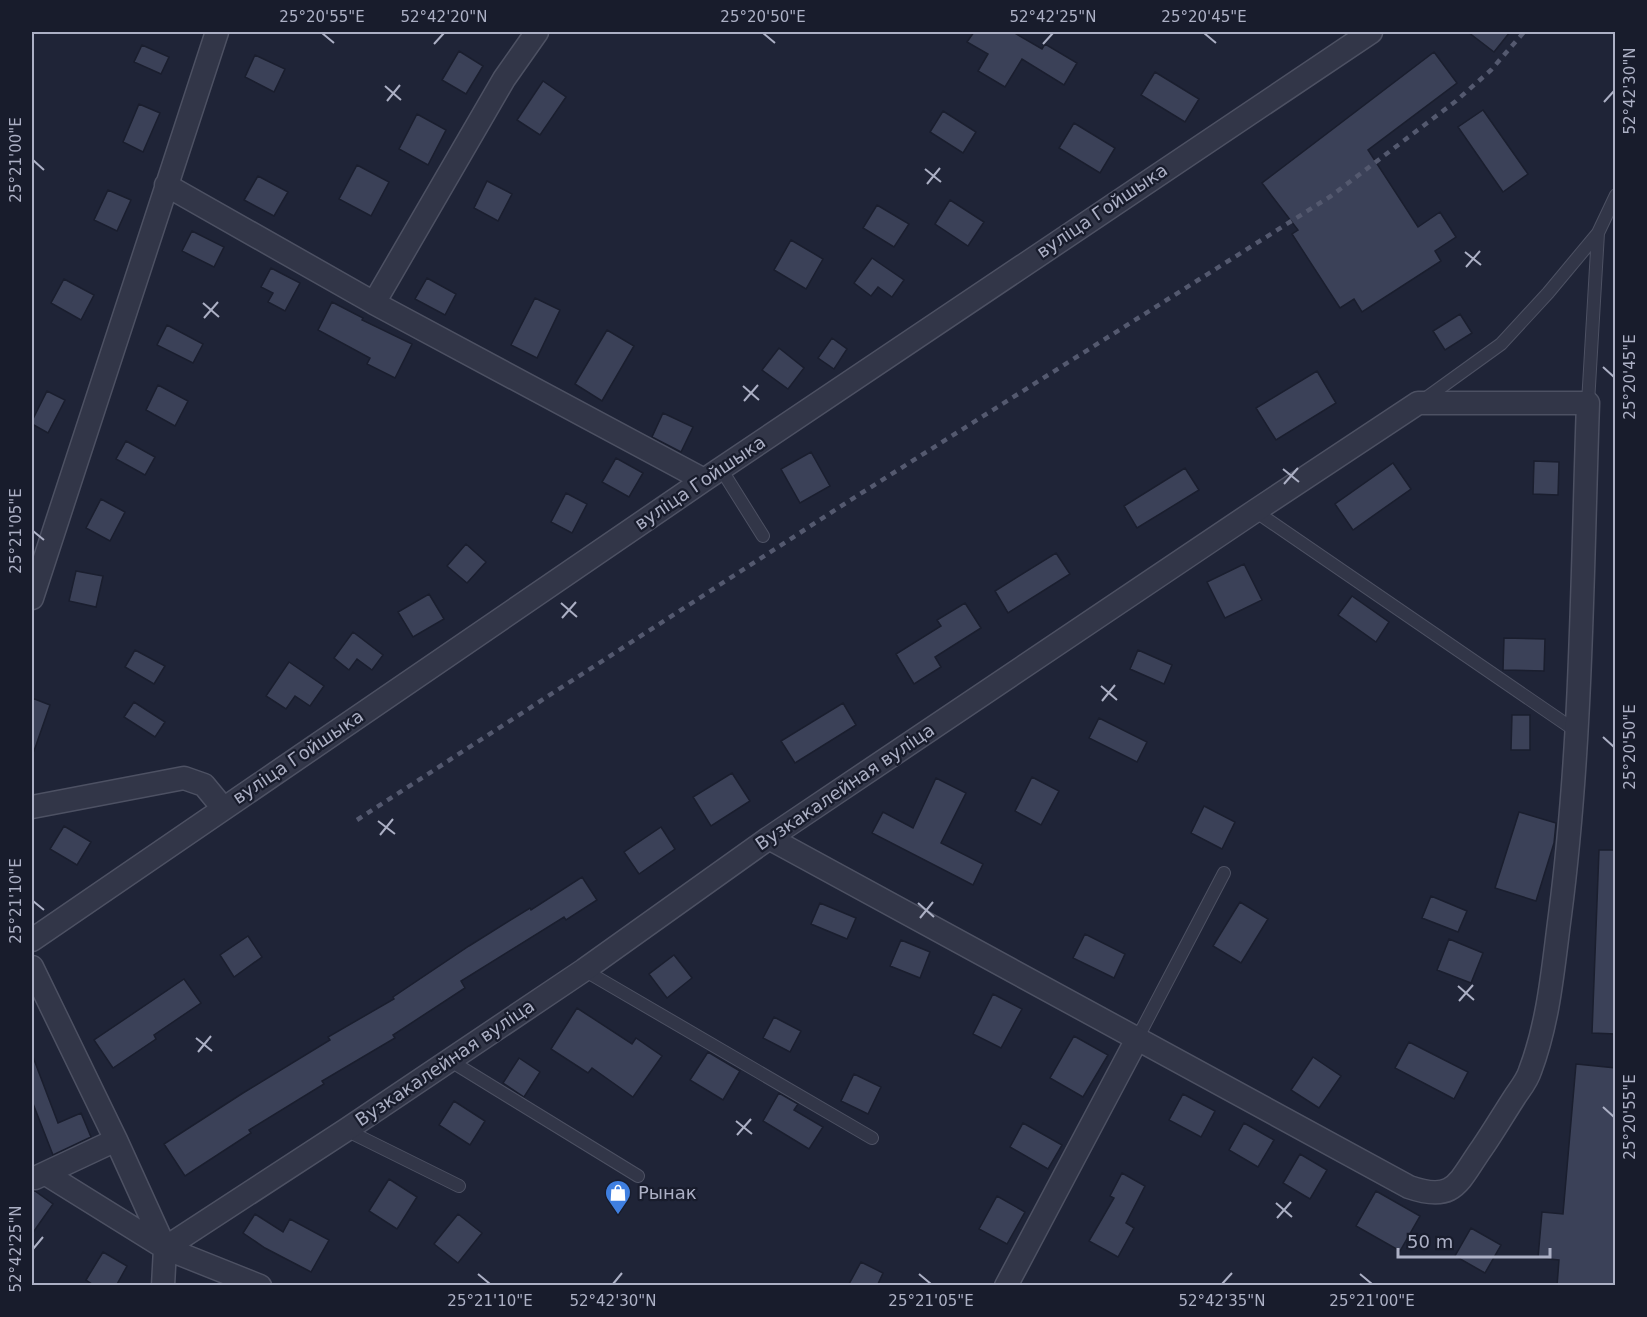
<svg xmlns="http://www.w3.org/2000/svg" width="1647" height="1317" font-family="'DejaVu Sans',sans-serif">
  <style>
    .building { fill: #3b4158; stroke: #1a1e2e; stroke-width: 1.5 }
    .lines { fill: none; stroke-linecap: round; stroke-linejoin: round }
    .service-casing { stroke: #4d5163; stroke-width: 14 }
    .minor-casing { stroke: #4d5163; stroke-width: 25 }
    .service { stroke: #323648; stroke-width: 12 }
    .minor { stroke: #323648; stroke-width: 22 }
    .rail { stroke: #54596f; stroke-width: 4.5; stroke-dasharray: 6 6; stroke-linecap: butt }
    .ticks { fill: none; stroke: #acb0c5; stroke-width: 2 }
    .labels { text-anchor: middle; stroke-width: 4.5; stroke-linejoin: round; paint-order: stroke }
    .street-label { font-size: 18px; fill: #acb0c5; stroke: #181c2c }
    .poi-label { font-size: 18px; fill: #acb0c5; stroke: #181c2c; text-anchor: start }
    .neatline { fill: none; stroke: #acb0c5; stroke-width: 2 }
    .ticks-label { font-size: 15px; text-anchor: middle; fill: #acb0c5 }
  </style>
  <rect width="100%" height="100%" fill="#1f2437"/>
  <!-- building -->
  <path class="building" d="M974,32h39l29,17 3,-5 32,19 -13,22 -42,-26 -17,28 -27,-16 10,-17 -21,-12z
    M1468,32h42l-16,20z
    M142,45l27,12 -8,17 -27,-12z
    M459,51l24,15 -17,28 -24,-14z
    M1434,52l23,31 -89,67 50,77 22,-15 16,25 -21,14 6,10 -79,51 -8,-13 -14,9 -48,-74 6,-4 -36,-47z
    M255,55l30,14 -11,23 -29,-15z
    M1155,72l44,27 -14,23 -44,-27z
    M543,81l23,16 -26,38 -23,-15z
    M139,104l21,9 -17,39 -20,-10z
    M1483,110l45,64 -25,18 -45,-65z
    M943,111l33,21 -13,21 -33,-21z
    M417,114l29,16 -18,35 -29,-16z
    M1074,123l41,25 -15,25 -41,-25z
    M357,165l32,17 -18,34 -32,-17z
    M258,176l30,16 -14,24 -30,-16z
    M487,181l25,13 -14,27 -24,-13z
    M108,190l23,10 -14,31 -23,-11z
    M950,200l34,22 -16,24 -33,-22z
    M877,205l32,19 -15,23 -31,-19z
    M192,231l32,16 -10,20 -32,-16z
    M791,240l32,19 -17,30 -32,-19z
    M872,258l32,22 -12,17 -14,-10 -7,9 -17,-13z
    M271,268l29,15 -15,28 -17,-9 5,-9 -12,-6z
    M427,278l29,16 -11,21 -30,-16z
    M64,279l30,16 -13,25 -30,-17z
    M535,298l25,12 -23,48 -26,-13z
    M332,302l31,16 -1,2 50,24 -17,34 -28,-14 3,-6 -52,-28z
    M1460,314l12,19 -27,17 -12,-19z
    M167,325l36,19 -10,19 -36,-18z
    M607,330l27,16 -32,55 -27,-17z
    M832,338l15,11 -13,20 -16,-11z
    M779,348l25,20 -16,21 -26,-19z
    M1317,371l19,32 -60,37 -20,-32z
    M158,385l30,16 -13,25 -29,-16z
    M47,391l18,9 -17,33 -16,-9v-3z
    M663,413l30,14 -12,25 -29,-15z
    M126,441l29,16 -10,18 -29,-16z
    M811,452l19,34 -30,17 -19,-34z
    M616,458l27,15 -14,24 -27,-15z
    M1534,461l25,1 -1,33 -25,-1z
    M1393,463l18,26 -58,41 -18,-26z
    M1185,468l14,22 -62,38 -13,-22z
    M566,493l21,11 -15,29 -21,-11z
    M101,499l24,13 -15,29 -24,-13z
    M466,544l20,18 -19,21 -20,-17z
    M1056,553l14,21 -62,39 -13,-22z
    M1244,564l18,36 -37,18 -18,-36z
    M76,571l27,5 -7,31 -27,-6z
    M429,594l15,25 -31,18 -15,-25z
    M1352,596l37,26 -13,20 -38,-27z
    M965,603l16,25 -46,29 6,10 -27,17 -18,-30 45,-28 -4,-6z
    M353,632l30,23 -11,15 -15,-11 -8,11 -15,-12z
    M1504,638l41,1 -1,32 -41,-1z
    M135,650l30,16 -11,18 -29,-17z
    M1138,650l34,15 -8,19 -34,-15z
    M289,662l35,24 -14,20 -15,-10 -9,13 -20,-13z
    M32,698l18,7 -16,46h-2z
    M134,702l31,20 -10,15 -31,-20z
    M843,703l13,22 -61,38 -14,-22z
    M1512,715h18v35h-19z
    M1099,718l48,24 -10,20 -48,-24z
    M732,773l18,28 -39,25 -18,-29z
    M1032,777l27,14 -18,34 -26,-14z
    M936,778l30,15 -25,50 42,21 -10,21 -101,-52 11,-21 30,16z
    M1204,806l31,16 -13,27 -31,-16z
    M1519,812l37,11 -2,20 -18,58 -41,-13z
    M64,826l27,16 -14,23 -27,-16z
    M661,827l14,22 -36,25 -15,-22z
    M1599,850h17v184l-24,-1z
    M582,877l15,23 -31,20 -2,-3 -103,64 4,7 -72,47 2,3 -73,43 2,3 -75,46 2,3 -66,43 -21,-32 79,-51 87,-53 -2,-3 66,-38 -1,-2 76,-51 61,-38 1,2z
    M1431,896l36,15 -9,21 -36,-14z
    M1240,902l28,17 -27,44 -28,-17z
    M820,903l36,15 -9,21 -36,-15z
    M1085,934l40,20 -11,24 -41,-20z
    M248,936l14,21 -28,20 -14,-22z
    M1449,939l34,14 -12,30 -34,-13z
    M901,940l29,12 -10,26 -30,-12z
    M674,955l18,23 -25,20 -18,-24z
    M184,979l17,24 -47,32 2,4 -43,29 -19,-28z
    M993,994l29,15 -21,39 -28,-14z
    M577,1008l55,36 4,-6 26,18 -29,41 -41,-29 -4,5 -37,-24z
    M774,1017l27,14 -11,21 -27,-14z
    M1074,1036l34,19 -25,42 -33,-19z
    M1409,1042l59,30 -14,27 -59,-31z
    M708,1052l32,19 -17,29 -33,-20z
    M32,1057h1l25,66 23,-10 10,24 -38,18 -21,-54z
    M1313,1057l28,19 -22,32 -28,-18z
    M519,1058l21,14 -16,25 -21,-14z
    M1576,1064l40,4v218h-59l2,-26 -21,-2 4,-46 21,2z
    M854,1074l27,13 -13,27 -27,-13z
    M779,1093l19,11 -4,6 29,17 -14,22 -46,-28z
    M1183,1094l32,17 -14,26 -32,-17z
    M454,1101l31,20 -15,24 -31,-20z
    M1023,1123l39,22 -14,24 -38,-22z
    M1244,1123l30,17 -16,27 -29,-17z
    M1300,1154l27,16 -17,29 -27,-16z
    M1122,1173l23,13 -19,37 8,5 -16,29 -29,-16 25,-43 -4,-2z
    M389,1179l28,18 -20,32 -28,-18z
    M32,1191h3l18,13 -21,30z
    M1376,1191l44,25 -20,35 -44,-25z
    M997,1196l28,16 -18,32 -28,-15z
    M255,1214l28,18 7,-13 39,21 -18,32 -46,-24 -22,-15z
    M458,1214l24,19 -24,30 -24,-19z
    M1471,1228l30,17 -16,28 -30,-17z
    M103,1252l24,14 -11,20h-21l-9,-6z
    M861,1262l22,11 -6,13h-29z"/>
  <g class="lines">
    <defs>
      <path id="service" d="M1422,401l79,-57 47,-51 50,-60
        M1588,403l10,-170 18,-38
        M721,469l42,67
        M1255,511l321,220
        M584,970l288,168
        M1137,1039l87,-166
        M449,1060l189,116
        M346,1130l113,56"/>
      <path id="minor" d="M166,185l208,118 330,177
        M374,303l130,-224 33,-47
        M32,598l185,-566
        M32,807l152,-29 20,7 19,23
        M32,940l672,-460 667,-448
        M32,967l84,173 49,108 -2,38
        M46,1174l119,74 95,38
        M35,1178l81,-38
        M165,1248l181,-118 238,-160 185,-132 486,-327 163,-108h170c-6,171 -6,343 -28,512 -7,53 -11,106 -30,156 -3,10 -11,19 -16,27 -11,17 -21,34 -32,50 -24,34 -27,55 -73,39l-640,-349
        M1006,1286l131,-247"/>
    </defs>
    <!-- service casing -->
    <use href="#service" class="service-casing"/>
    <!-- minor casing -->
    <use href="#minor" class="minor-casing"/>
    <!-- service -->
    <use href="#service" class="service"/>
    <!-- minor -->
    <use href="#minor" class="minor"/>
    <!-- rail -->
    <path class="rail" d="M357,820l492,-319 482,-305 125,-95 35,-31 33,-38"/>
  </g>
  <!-- ticks -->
  <path class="ticks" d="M322,33l12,10M763,33l12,10M1204,33l12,10M434,44l10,-11M1043,44l10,-11M385,86l16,14M387,101l13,-16M1604,102l10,-11M33,160l11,10M925,169l16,13M927,184l13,-16M1465,252l16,13M1466,267l14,-16M203,303l16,14M204,318l14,-16M1603,367l11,10M743,386l16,14M744,401l14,-16M1283,469l16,13M1284,484l14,-16M33,531l11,9M561,603l16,14M562,618l14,-16M1101,686l16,14M1102,701l13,-16M1603,737l11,10M378,821l17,13M380,835l13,-16M33,901l11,9M918,903l16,14M920,918l13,-16M1458,986l16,14M1459,1001l14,-16M196,1038l16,13M198,1052l13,-16M1603,1107l11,10M736,1121l16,13M737,1135l14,-16M1276,1203l16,14M1277,1218l14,-16M33,1249l10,-12M478,1274l12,10M919,1274l12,10M1360,1274l12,10M613,1284l9,-11M1222,1284l10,-11"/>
  <!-- icons -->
  <defs>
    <symbol id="shop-pin" viewBox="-11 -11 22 30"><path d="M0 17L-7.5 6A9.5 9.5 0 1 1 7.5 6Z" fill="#3f7fe0" stroke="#181c2c"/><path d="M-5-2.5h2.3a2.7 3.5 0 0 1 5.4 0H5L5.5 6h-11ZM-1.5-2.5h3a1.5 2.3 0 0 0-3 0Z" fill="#fff"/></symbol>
  </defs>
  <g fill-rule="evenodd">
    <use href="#shop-pin" x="603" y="1178" width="30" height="40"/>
  </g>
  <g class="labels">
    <!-- street labels -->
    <g class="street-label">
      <text transform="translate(1102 211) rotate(-34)" y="6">вуліца Гойшыка</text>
      <text transform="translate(700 483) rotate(-34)" y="6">вуліца Гойшыка</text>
      <text transform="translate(298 757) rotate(-34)" y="6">вуліца Гойшыка</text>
      <text transform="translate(845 787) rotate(-34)" y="6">Вузкакалейная вуліца</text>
      <text transform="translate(445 1063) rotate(-34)" y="6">Вузкакалейная вуліца</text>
    </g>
    <!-- poi labels -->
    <g class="poi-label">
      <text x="638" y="1199">Рынак</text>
    </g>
  </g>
  <!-- border -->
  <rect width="1647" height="1317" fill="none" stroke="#181c2c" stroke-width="66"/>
  <!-- scale -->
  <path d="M1398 1248v9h152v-9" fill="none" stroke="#acb0c5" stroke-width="3"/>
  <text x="1407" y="1248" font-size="18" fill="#acb0c5" stroke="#181c2c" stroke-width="4.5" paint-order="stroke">50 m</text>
  <rect x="33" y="33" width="1581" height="1251" class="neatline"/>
  <g class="ticks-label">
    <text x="322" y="22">25°20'55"E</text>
    <text x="444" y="22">52°42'20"N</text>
    <text x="763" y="22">25°20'50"E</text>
    <text x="1053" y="22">52°42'25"N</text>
    <text x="1204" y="22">25°20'45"E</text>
    <text transform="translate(1630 91) rotate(-90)" y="5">52°42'30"N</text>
    <text transform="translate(16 160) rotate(-90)" y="5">25°21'00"E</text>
    <text transform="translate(1630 377) rotate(-90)" y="5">25°20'45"E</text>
    <text transform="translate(16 531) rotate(-90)" y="5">25°21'05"E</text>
    <text transform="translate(1630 747) rotate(-90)" y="5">25°20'50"E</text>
    <text transform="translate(16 901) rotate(-90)" y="5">25°21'10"E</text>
    <text transform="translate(1630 1117) rotate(-90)" y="5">25°20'55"E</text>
    <text transform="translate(16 1249) rotate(-90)" y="5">52°42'25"N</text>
    <text x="490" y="1306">25°21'10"E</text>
    <text x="613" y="1306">52°42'30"N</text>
    <text x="931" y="1306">25°21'05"E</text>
    <text x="1222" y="1306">52°42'35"N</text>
    <text x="1372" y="1306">25°21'00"E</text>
  </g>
</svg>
